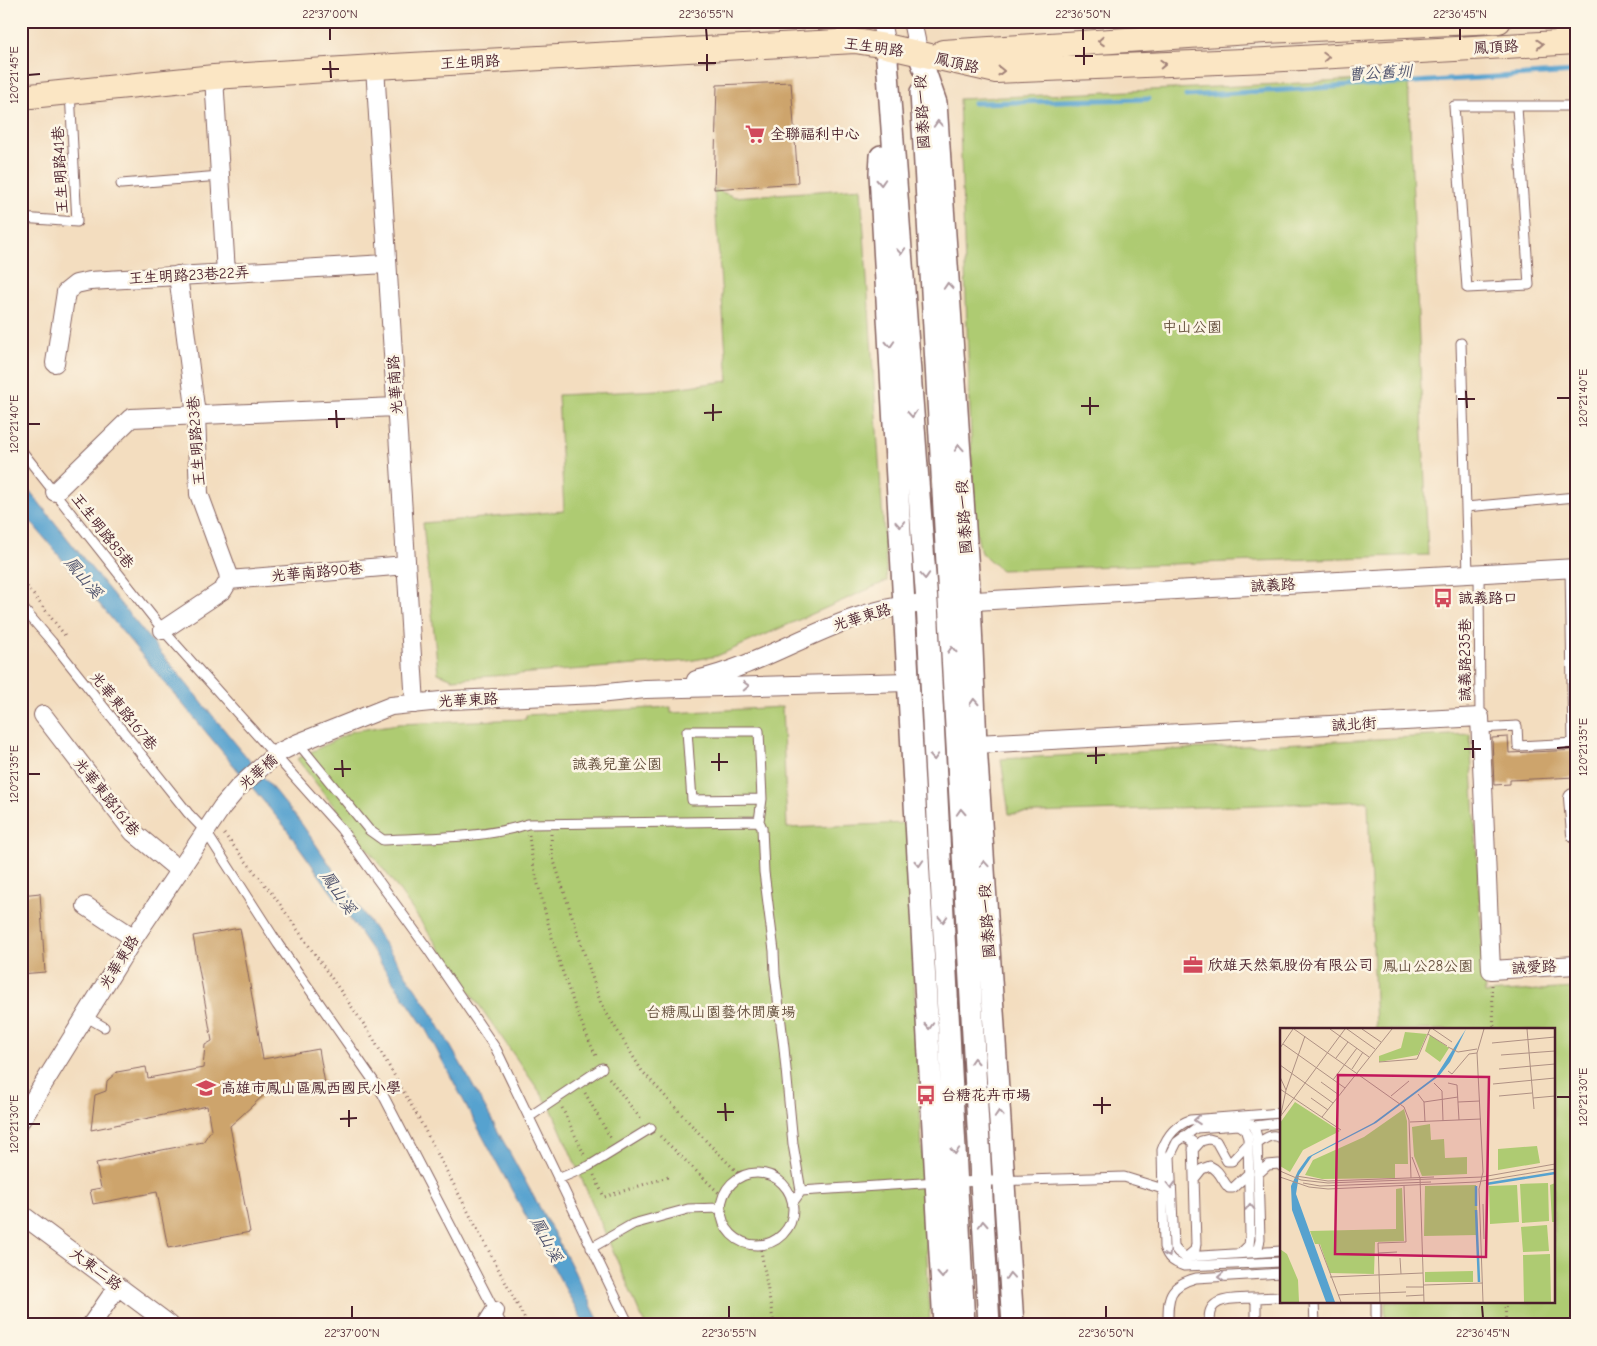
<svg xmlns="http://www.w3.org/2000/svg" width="1597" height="1346" font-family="'Comic Neue','LXGW WenKai TC',sans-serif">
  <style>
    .green { fill: #aecb72; stroke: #7c754e }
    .water { fill: #56a2cf; stroke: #50607d }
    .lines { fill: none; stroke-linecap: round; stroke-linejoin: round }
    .stream { stroke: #56a2cf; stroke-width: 5 }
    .building { fill: #cda46c }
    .service-casing { stroke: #85625f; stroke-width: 11 }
    .minor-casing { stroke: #85625f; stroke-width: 20 }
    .tertiary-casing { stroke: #85625f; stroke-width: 24 }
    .secondary-casing { stroke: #85625f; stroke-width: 26 }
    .path { stroke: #85625f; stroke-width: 3; stroke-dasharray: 1 4; stroke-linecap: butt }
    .service { stroke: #fff; stroke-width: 9 }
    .minor { stroke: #fff; stroke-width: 18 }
    .tertiary { stroke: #fff; stroke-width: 21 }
    .secondary { stroke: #fbe6c4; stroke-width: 24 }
    .oneway { stroke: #a28278 }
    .oneway2 { stroke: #ae9aa0 }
    .ticks { fill: none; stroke: #4a1f2b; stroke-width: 2 }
    .labels { text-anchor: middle; stroke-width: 5; stroke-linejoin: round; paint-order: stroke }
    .street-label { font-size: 15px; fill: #4a1f2b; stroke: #fcf5e5 }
    .poi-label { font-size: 15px; fill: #4a1f2b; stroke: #fcf5e5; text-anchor: start }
    .park-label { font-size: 15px; fill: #685340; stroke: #fcf5e5 }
    .water-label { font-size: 16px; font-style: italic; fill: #4f536d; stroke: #fcf5e5 }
    .inset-river { fill: none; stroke: #56a2cf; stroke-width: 2.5 }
    .inset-road { fill: none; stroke: #af9184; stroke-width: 1 }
    .view { fill: #c2185b; fill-opacity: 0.15; stroke: #c2185b; stroke-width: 2.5 }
    .inset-edge { fill: none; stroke: #4a1f2b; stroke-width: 2.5 }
    .neatline { fill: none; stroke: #4a1f2b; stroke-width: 2 }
    .ticks-label { font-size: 12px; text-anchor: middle; fill: #4a1f2b }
  </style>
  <rect width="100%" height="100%" fill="#fcf5e5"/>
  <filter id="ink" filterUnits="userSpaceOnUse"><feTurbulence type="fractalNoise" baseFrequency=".02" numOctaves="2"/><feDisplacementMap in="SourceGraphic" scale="10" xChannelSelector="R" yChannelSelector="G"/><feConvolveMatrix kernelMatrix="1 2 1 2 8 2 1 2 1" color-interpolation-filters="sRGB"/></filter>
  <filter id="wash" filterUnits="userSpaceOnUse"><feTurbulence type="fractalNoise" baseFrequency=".0096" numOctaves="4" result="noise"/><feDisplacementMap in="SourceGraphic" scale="20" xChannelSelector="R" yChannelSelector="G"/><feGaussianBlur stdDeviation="1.12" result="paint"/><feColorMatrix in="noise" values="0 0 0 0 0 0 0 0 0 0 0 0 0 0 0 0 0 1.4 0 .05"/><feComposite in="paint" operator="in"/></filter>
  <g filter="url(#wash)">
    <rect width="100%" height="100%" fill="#f3ddbf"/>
    <!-- green -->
    <path class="green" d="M1408,78l20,477 -427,15 -20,-17 -7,-30 -15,-424z
      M861,188l26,393 -170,75 -29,5 -235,18 -15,-6 -15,-150 141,-12 -6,-116 100,-5 70,-9 -14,-192 21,8z
      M671,707v6l111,-6 5,121 120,-5 23,502h-285l-94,-217 -160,-229 -94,-120 56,-28 45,-7 128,-5v-4z
      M1470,734l15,259 91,-5v337h-191v-23h168v-272h-177l-8,-229 -359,13 -8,-55z"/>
    <!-- water -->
    <path class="water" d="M21,480l66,83 214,260 126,182 40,70 102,186 32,64h-16l-101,-186 -59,-111 -67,-98 -73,-103 -264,-317z"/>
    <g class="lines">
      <!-- stream -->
      <path class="stream" d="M1186,96l390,-24
        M974,103l175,-4"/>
    </g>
    <g id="blocks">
      <!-- building -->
      <path class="building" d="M791,82l7,101 -84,6 3,-104z
        M1508,737l1,16 67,-3v27l-66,3v4l-16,1 -2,-47z
        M40,893l5,79 -24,2v-79z
        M240,928l23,131 56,-10 6,35 -61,11 -34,31 20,106 -82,16 -11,-56 -64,12 -3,-14 11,-2 -5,-25 107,-21 8,-12 -4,-24 -116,24 4,-35 11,-4 1,-10 10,-9 29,-5 2,11 55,-10 2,-23 7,-4 -19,-105z"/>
    </g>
  </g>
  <g filter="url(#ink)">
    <use href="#blocks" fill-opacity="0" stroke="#85625f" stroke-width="1"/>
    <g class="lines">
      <defs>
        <path id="service" d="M1517,107l12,178 -62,3 -13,-182h122
          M121,184l99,-8
          M21,218l56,4 -7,-130
          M1461,343l7,231
          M21,450l142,180 178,199 86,119 69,101 133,276
          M1466,507l110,-10
          M1570,568l3,175
          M1479,573l1,144
          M21,606l31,36 136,171 18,19 72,112 104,149 120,232
          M1480,728l37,-2 1,20 58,-3
          M298,743l71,87 14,10c47,-3 100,-1 145,-16l231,-3
          M762,799l-70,1 -5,-69h72l3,68 -3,22 3,7 2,44 10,79 1,23 9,74 9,96 8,47
          M85,1016l19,11
          M1281,1113l-91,7c-14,5 -23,16 -28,30l2,97c4,11 8,15 20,19l97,-4
          M529,1117l73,-49
          M1242,1117l12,9 3,11 3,103 -2,8 -5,4
          M1254,1126l27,-3
          M1184,1136l9,6 3,102 -1,6 -7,6
          M1257,1144c7,-5 15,-12 24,-6
          M1193,1150l8,-9 8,-2 7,2 11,20h5l16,-17
          M721 1209a36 36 0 1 1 72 0a36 36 0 1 1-72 0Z
          M1258,1174l10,-9 11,-1 2,2
          M558,1179l31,-13 62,-38
          M1194,1179l8,-10 8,-3c11,5 11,14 19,22h4l16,-15
          M957,1182l167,-5 39,12
          M793,1202l8,-11 136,-9
          M591,1248l42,-24 55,-15 32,-1
          M1241,1253l8,-8 1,-9 -2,-98 -3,-9 -6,-4 -43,3 -19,14 -7,14 4,91 4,5 7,5 96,-6
          M1256,1298v27
          M1314,1302l1,23
          M1376,1302v23
          M1168,1325c0,-27 -1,-39 28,-47l85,-5
          M1210,1325c-6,-29 23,-26 42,-27 10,0 19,-1 29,-1"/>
        <path id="minor" d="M881,21l5,25
          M912,21l7,33
          M375,67l40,637
          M214,77l12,196
          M55,363l11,-71 10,-8 14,-3 296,-17
          M55,492l76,-74 265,-11
          M229,580l177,-15
          M957,602l619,-34
          M163,630l60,-40 6,-10 -1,-7 -29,-79 -3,-79 -18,-140
          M696,680c77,-17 140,-69 220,-76
          M43,715l90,117 47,39
          M976,744l504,-27 11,253 85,-5
          M1573,798l3,36
          M86,906l48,32
          M21,1120l113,-182 88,-131 16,-19 38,-34 22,-11 93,-37 60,-6 147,-6 47,-5 264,-7
          M21,1214l149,111
          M91,1325l27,-39
          M486,1325l9,-14"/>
        <path id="tertiary" d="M886,46l41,557 37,722
          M919,54l17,49 34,498 6,143 37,581
          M921,92l68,1233
          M881,156l-1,17 64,1152"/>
        <path id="secondary" d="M943,52l322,-21 234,-10
          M21,97l193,-20 161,-10 480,-26 31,5 110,25 271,-11 309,-18"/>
      </defs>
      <!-- service casing -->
      <use href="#service" class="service-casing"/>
      <!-- minor casing -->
      <use href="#minor" class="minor-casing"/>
      <!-- tertiary casing -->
      <use href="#tertiary" class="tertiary-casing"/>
      <!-- secondary casing -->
      <use href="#secondary" class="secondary-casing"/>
      <!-- path -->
      <path class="path" d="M21,579l46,59
        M224,834l50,62 96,137 48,84 110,208
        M551,834l1,21 49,149 41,67 66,72 33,33
        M529,835c2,22 7,43 13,64 13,55 31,108 55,159
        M1492,985l2,45
        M609,1078l27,35 6,7
        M585,1093l26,46
        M562,1108l23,48
        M660,1136l62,60
        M594,1175l10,22 67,-21
        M760,1245l14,80
        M1505,1302l1,23"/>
      <!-- service -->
      <use href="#service" class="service"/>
      <!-- minor -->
      <use href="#minor" class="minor"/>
      <!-- tertiary -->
      <use href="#tertiary" class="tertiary"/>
      <!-- secondary -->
      <use href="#secondary" class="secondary"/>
    </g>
    <!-- one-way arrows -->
    <defs><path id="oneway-chevron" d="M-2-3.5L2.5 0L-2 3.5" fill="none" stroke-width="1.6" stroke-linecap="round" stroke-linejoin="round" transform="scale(1.25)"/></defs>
    <g class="oneway">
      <use href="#oneway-chevron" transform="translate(1101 41) rotate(176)"/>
      <use href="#oneway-chevron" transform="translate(1540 44) rotate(-3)"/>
      <use href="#oneway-chevron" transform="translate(1326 57) rotate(-3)"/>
      <use href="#oneway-chevron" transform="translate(1163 64) rotate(-2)"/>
      <use href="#oneway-chevron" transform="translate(1001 71) rotate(1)"/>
    </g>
    <g class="oneway2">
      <use href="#oneway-chevron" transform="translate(938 124) rotate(-94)"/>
      <use href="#oneway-chevron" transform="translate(881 182) rotate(87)"/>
      <use href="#oneway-chevron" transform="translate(901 251) rotate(86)"/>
      <use href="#oneway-chevron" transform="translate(948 286) rotate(-94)"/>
      <use href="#oneway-chevron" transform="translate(890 344) rotate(87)"/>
      <use href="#oneway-chevron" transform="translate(912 414) rotate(86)"/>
      <use href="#oneway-chevron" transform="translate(959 448) rotate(-94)"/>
      <use href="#oneway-chevron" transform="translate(900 524) rotate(86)"/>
      <use href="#oneway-chevron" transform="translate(925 576) rotate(86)"/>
      <use href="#oneway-chevron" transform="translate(952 650) rotate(-93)"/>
      <use href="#oneway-chevron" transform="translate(746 686) rotate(-2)"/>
      <use href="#oneway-chevron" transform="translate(974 702) rotate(-93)"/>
      <use href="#oneway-chevron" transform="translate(934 757) rotate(87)"/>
      <use href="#oneway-chevron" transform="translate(961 812) rotate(-93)"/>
      <use href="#oneway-chevron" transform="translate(919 863) rotate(87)"/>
      <use href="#oneway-chevron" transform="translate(984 864) rotate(-94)"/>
      <use href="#oneway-chevron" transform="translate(943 919) rotate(87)"/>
      <use href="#oneway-chevron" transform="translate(929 1026) rotate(87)"/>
      <use href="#oneway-chevron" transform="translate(974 1061) rotate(-93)"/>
      <use href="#oneway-chevron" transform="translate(999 1114) rotate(-94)"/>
      <use href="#oneway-chevron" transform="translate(1197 1120) rotate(176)"/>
      <use href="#oneway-chevron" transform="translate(955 1151) rotate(87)"/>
      <use href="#oneway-chevron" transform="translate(1171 1185) rotate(88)"/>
      <use href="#oneway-chevron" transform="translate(1250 1207) rotate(-91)"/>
      <use href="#oneway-chevron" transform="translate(983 1224) rotate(-93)"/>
      <use href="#oneway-chevron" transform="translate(1168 1254) rotate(61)"/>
      <use href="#oneway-chevron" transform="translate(942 1275) rotate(87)"/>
      <use href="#oneway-chevron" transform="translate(1010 1276) rotate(-94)"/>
      <use href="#oneway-chevron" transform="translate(1221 1277) rotate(177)"/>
    </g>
  </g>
  <!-- ticks -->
  <path class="ticks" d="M330,28v12M706,28l1,12M1083,28v12M1460,28v12M1084,47v18M707,54v17M1075,56h18M330,61l1,17M698,63h18M322,69h17M28,75l12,-1M1466,391l1,17M1090,397v18M1557,398h13M1458,399h17M713,404v17M1081,406h18M336,410l1,18M704,413l18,-1M328,419h17M28,424h12M1473,740v18M1096,747v17M1557,748l13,-1M1464,749h17M719,753v18M1087,756l18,-1M342,760l1,17M711,762h17M334,769h17M28,774h12M1102,1097v17M1557,1097h13M725,1103l1,18M1093,1105h18M349,1110v17M717,1112h17M340,1119l17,-1M28,1124h12M352,1306v12M729,1306v12M1106,1306v12M1482,1306l1,12"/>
  <!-- icons -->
  <defs>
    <symbol id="supermarket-bare" viewBox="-9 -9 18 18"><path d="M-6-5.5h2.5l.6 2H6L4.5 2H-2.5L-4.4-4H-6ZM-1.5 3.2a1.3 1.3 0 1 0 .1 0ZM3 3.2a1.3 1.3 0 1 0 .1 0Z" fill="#d1495b" stroke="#fcf5e5" stroke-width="2.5" paint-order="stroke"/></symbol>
    <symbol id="bus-bare" viewBox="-9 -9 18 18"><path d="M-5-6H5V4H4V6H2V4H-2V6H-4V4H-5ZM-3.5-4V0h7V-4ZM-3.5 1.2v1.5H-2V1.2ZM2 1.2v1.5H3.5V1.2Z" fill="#d1495b" stroke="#fcf5e5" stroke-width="2.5" paint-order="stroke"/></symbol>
    <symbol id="office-bare" viewBox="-9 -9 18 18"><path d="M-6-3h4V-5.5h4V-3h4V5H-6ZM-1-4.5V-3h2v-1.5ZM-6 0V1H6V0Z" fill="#d1495b" stroke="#fcf5e5" stroke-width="2.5" paint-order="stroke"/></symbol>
    <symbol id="school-bare" viewBox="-9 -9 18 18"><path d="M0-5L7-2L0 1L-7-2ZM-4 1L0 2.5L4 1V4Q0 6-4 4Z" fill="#d1495b" stroke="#fcf5e5" stroke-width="2.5" paint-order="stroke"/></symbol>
  </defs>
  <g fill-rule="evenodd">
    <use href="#supermarket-bare" x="741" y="120" width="28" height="28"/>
    <use href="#bus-bare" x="1429" y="584" width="28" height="28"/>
    <use href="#office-bare" x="1179" y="951" width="28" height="28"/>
    <use href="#school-bare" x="192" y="1074" width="28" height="28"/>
    <use href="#bus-bare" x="912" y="1081" width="28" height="28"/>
  </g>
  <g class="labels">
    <!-- street labels -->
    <g class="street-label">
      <text transform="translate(874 47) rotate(8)" y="5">王生明路</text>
      <text transform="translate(1496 47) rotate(-3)" y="5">鳳頂路</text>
      <text transform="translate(470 62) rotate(-3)" y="5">王生明路</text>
      <text transform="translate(957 63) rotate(13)" y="5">鳳頂路</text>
      <text transform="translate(922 112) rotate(-93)" y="5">國泰路一段</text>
      <text transform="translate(60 170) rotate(-93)" y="5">王生明路41巷</text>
      <text transform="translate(189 275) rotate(-3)" y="5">王生明路23巷22弄</text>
      <text transform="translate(395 385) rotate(-94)" y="5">光華南路</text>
      <text transform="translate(196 441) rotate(-94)" y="5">王生明路23巷</text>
      <text transform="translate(964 517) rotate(-94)" y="5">國泰路一段</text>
      <text transform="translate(103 531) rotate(52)" y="5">王生明路85巷</text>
      <text transform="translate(317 572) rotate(-5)" y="5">光華南路90巷</text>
      <text transform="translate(1273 585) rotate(-3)" y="5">誠義路</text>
      <text transform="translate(862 617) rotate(-17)" y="5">光華東路</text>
      <text transform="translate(1465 660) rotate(-90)" y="5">誠義路235巷</text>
      <text transform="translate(468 700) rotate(-3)" y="5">光華東路</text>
      <text transform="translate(124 711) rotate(51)" y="5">光華東路167巷</text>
      <text transform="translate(1354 724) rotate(-3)" y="5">誠北街</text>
      <text transform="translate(258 772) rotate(-41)" y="5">光華橋</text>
      <text transform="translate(107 797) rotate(51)" y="5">光華東路161巷</text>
      <text transform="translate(987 921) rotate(-94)" y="5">國泰路一段</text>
      <text transform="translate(119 962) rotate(-58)" y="5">光華東路</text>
      <text transform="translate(1534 967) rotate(-3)" y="5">誠愛路</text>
      <text transform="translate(96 1269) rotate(37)" y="5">大東二路</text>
    </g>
    <!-- poi labels -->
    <g class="poi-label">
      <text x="770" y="139">全聯福利中心</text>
      <text x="1458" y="603">誠義路口</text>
      <text x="1208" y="970">欣雄天然氣股份有限公司</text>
      <text x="221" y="1093">高雄市鳳山區鳳西國民小學</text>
      <text x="941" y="1100">台糖花卉市場</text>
    </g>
    <!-- park labels -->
    <g class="park-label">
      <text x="1192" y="332">中山公園</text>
      <text x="617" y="769">誠義兒童公園</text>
      <text x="1428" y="971">鳳山公28公園</text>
      <text x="721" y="1017">台糖鳳山園藝休閒廣場</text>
    </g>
    <!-- water labels -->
    <g class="water-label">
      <text transform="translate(1380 72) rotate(-3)" y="6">曹公舊圳</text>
      <text transform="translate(84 577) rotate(50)" y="6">鳳山溪</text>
      <text transform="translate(339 892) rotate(56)" y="6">鳳山溪</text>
      <text transform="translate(547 1239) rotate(62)" y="6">鳳山溪</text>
    </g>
  </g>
  <!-- overview -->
  <g transform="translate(1280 1028)">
    <rect width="275" height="275" fill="#f3ddbf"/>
    <path d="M125,4l22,2 -9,21 -39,7v-6l22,-8zM150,7l19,13 -9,14 -15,-11zM15,74l45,29 -37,19 -13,22 -10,-6v-43zM124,81l3,12 1,43h-13v14l-73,1 -17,-4 8,-15 51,-23zM150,96l1,16 13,-1 1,19 22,-1v17l-45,2 -8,-20 -2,-29zM257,118l3,17 -42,7v-21zM268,155l1,38 -27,2 -2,-39zM275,155v39h-3l-2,-37zM196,157l2,50 -54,1 1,-50zM237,157l2,37 -29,2 -1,-38zM122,160l2,53 -29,1 -1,32 -44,-1 -10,-29h-5l-5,-13 86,-2v-40zM267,197l2,26 -26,1 -2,-25zM0,221l7,5 11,26 1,22h-19zM270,226l1,48h-27l-1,-47zM193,243v11h-48v-10z" fill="#aecb72"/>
    <path d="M186,1l-16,33 -11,14 -63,47 -64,33 -13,19 -3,19 39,108h-9l-34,-92 -1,-24 7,-15 10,-14 65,-34 63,-47z" fill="#56a2cf"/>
    <path class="inset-river" d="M206,156l69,-11M196,158v20M196,182l3,72"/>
    <path class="inset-road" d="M14,1l110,78 5,13 2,58M50,1l39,28M67,1l28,20M82,1l19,13M153,1l19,13M247,1l7,80M148,6l19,12M212,15l63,-6M3,16l62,44M168,19l10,5 19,-3M0,20l13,-19M221,27l54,-4M56,30l12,-16M99,34l38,-3 13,-30M0,37l53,38M72,41l11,-17M219,41l56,-5M168,43l4,3 17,-20 8,-1M0,49l6,13 -5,24M53,52l24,-32M41,54l18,13M154,55l8,8 1,30M168,55l9,2 2,35M213,56l62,-6M0,61l61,41M6,62l19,-54M138,66l6,8 34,-5M111,68l18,-15M219,68l33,-3M31,70l17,12M253,70l22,-2M144,74l1,20M178,74l22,-1M0,89l65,-88M42,89l70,-88M130,94l71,-3M132,129l8,21 4,124M0,143l21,9 27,3 154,-6 73,-13M16,148l32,5 106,-4M0,149l29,10 19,2 148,-7 79,-13M23,155l17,3 111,-4M203,176l1,35M39,216l22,58M98,225l19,-1M120,230l1,16M50,249l93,-4M144,257l59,-2M126,259h18M75,266l51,-2M58,267l16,-1M126,268l18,-1M100,274l-2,-59 28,-1 -2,-56M203,274l-4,-113 4,-17 -6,-119 7,-24"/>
    <path class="view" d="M58,47l151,2 -3,180 -151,-3z"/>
    <rect width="275" height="275" class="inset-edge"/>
  </g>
  <!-- margin -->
  <rect width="1597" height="1346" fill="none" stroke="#fcf5e5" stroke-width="55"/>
  <rect x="28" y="28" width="1542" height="1290" class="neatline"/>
  <g class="ticks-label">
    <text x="330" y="18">22°37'00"N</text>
    <text x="706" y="18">22°36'55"N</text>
    <text x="1083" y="18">22°36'50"N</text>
    <text x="1460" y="18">22°36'45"N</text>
    <text transform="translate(14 75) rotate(-90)" y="4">120°21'45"E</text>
    <text transform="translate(1583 398) rotate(-90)" y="4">120°21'40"E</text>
    <text transform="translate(14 424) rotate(-90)" y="4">120°21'40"E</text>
    <text transform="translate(1583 747) rotate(-90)" y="4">120°21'35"E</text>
    <text transform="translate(14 774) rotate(-90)" y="4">120°21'35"E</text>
    <text transform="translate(1583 1097) rotate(-90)" y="4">120°21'30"E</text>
    <text transform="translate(14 1124) rotate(-90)" y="4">120°21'30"E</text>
    <text x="352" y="1337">22°37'00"N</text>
    <text x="729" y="1337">22°36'55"N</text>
    <text x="1106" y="1337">22°36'50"N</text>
    <text x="1483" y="1337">22°36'45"N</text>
  </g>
</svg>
